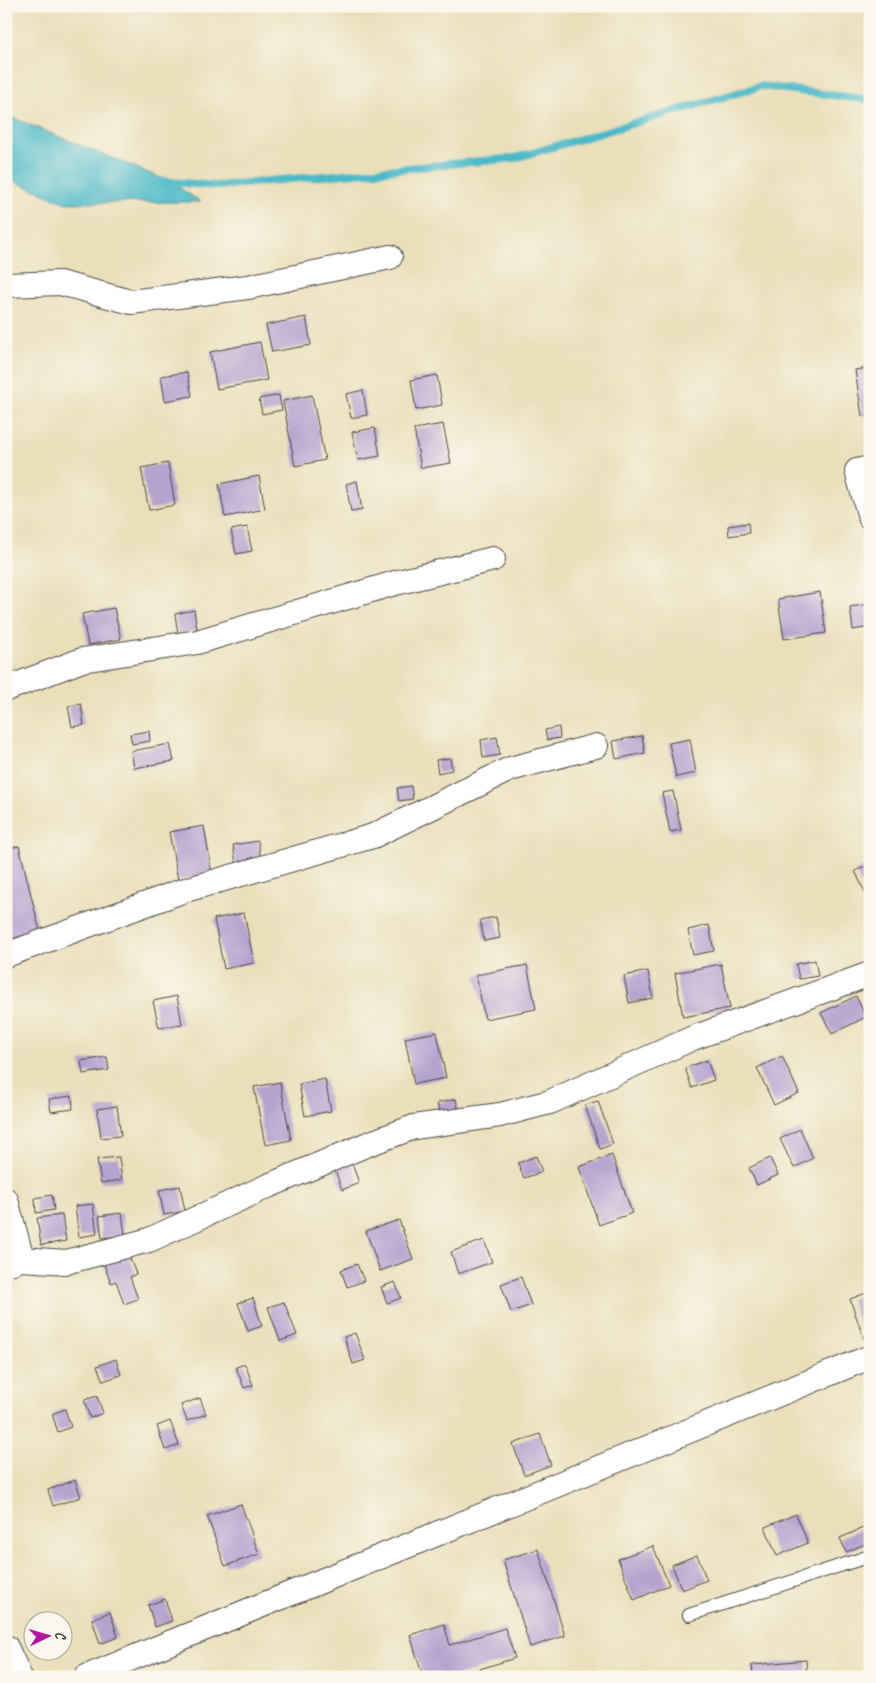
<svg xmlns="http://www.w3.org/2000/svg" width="876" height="1683" font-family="Caveat,sans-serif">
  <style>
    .water { fill: #4cb9c7; stroke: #3c7279 }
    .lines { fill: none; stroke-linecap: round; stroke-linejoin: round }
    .stream { stroke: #4cb9c7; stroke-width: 8 }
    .building { fill: #b5a3cf }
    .service-casing { stroke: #484640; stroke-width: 14 }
    .minor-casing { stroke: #484640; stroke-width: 26 }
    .service { stroke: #fff; stroke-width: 12 }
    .minor { stroke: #fff; stroke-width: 24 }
  </style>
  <rect width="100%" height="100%" fill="#fbf7ec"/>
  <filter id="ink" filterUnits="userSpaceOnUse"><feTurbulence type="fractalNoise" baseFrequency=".02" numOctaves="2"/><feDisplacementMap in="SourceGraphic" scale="10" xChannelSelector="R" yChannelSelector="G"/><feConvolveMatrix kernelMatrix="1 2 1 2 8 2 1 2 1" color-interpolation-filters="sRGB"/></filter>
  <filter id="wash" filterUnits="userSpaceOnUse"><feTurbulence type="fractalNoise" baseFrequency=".0096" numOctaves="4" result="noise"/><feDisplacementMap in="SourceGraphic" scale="20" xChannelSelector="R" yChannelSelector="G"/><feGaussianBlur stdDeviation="1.12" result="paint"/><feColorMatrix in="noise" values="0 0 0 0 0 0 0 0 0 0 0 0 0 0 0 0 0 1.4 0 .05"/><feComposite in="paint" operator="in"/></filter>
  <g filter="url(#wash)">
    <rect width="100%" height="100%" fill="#eadfba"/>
    <!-- water -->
    <path class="water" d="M6,115l165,67 30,20 -135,1 -60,-25z"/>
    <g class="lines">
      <!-- stream -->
      <path class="stream" d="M162,181l55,5 298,-28 246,-72 109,14"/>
    </g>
    <g id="blocks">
      <!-- building -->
      <path class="building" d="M306,317l5,28 -39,7 -6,-27z
        M260,342l7,38 -50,9 -7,-37z
        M870,368v47l-8,1 -7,-46z
        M187,372l5,24 -27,5 -4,-25z
        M437,375l5,30 -26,5 -5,-30z
        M363,390l4,25 -16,3 -5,-24z
        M279,395l3,15 -20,4 -3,-15z
        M312,395l13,65 -30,6 -12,-65z
        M443,424l8,39 -30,5 -7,-39z
        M375,428l5,28 -22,4 -6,-28z
        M168,463l7,42 -26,5 -8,-42z
        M259,476l6,33 -40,8 -6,-33z
        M357,481l5,29 -11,2 -5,-28z
        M748,523l1,10 -20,3 -1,-10z
        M247,527l5,24 -16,3 -5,-24z
        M820,592l6,41 -42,6 -6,-40z
        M870,604v23l-17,3 -3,-23z
        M114,608l7,31 -33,6 -6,-31z
        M194,610l3,20 -19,4 -3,-20z
        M81,704l3,21 -12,2 -4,-21z
        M559,727l1,11 -13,2 -2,-10z
        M149,731l1,10 -18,3 -2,-10z
        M642,736l3,17 -29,6 -3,-18z
        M497,737l3,18 -17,3 -2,-18z
        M690,739l6,34 -20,4 -7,-34z
        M170,744l4,17 -40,7 -3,-17z
        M450,758l2,12 -14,3 -2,-13z
        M411,786l2,13 -14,2 -2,-13z
        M673,791l8,39 -11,2 -8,-39z
        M204,826l8,48 -34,6 -9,-48z
        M258,841l3,18 -25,4 -3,-18z
        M19,846l21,86 -34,8v-91z
        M870,864v39l-15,-32z
        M244,913l10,50 -30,6 -10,-50z
        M496,917l4,21 -16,3 -4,-21z
        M709,925l5,26 -21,4 -5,-25z
        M815,960l3,16 -19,3 -3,-15z
        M721,964l9,44 -47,9 -8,-44z
        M527,965l9,44 -51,10 -9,-44z
        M648,971l5,27 -24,5 -5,-27z
        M177,996l5,28 -23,4 -6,-27z
        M856,996l10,21 -34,17 -11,-21z
        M437,1032l9,46 -32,6 -9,-46z
        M782,1056l17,37 -25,12 -17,-37z
        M107,1057l2,13 -26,4 -2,-13z
        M707,1060l7,20 -22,8 -7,-20z
        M325,1079l6,32 -26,5 -6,-32z
        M280,1082l11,58 -26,5 -11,-58z
        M72,1096l1,13 -22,3 -2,-13z
        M456,1099l3,14 -19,3 -3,-13z
        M598,1101l15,43 -13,5 -15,-44z
        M117,1106l4,30 -20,2 -4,-29z
        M800,1129l13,29 -19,10 -14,-29z
        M612,1155l20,58 -33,12 -20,-58z
        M536,1156l6,16 -18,6 -6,-15z
        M119,1157l3,23 -21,3 -4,-24z
        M350,1158l9,25 -17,7 -9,-26z
        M770,1158l8,17 -21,10 -8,-17z
        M180,1186l5,25 -21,4 -5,-25z
        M52,1195l2,15 -18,3 -1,-15z
        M93,1204l4,30 -18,3 -4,-31z
        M122,1213l3,22 -23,3 -3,-22z
        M62,1215l4,26 -25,4 -4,-27z
        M399,1220l14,39 -33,12 -14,-40z
        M484,1240l8,22 -34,12 -7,-22z
        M128,1253l8,21 -6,3 8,22 -14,5 -8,-23 -5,2 -8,-21z
        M357,1264l7,17 -17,6 -6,-17z
        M521,1277l10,28 -20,7 -10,-28z
        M395,1282l6,16 -14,5 -6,-16z
        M869,1292l1,45 -6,2 -14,-40z
        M253,1298l9,28 -14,5 -10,-28z
        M284,1302l13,33 -17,6 -12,-34z
        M355,1333l10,27 -12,4 -9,-27z
        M116,1359l5,16 -18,6 -6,-15z
        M245,1364l8,21 -9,3 -8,-21z
        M97,1396l6,17 -13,5 -6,-18z
        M200,1398l6,16 -19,7 -6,-16z
        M65,1409l6,18 -13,5 -6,-18z
        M170,1421l9,24 -14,5 -8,-24z
        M540,1434l11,31 -27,10 -11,-31z
        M75,1480l6,17 -28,9 -5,-16z
        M241,1504l18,50 -34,12 -18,-50z
        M796,1514l12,29 -31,13 -12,-29z
        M870,1525v17l-24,10 -6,-14z
        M653,1546l16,39 -35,15 -16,-41z
        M538,1549l27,87 -35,11 -27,-87z
        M697,1555l10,25 -25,10 -10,-25z
        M165,1599l7,22 -17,6 -7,-22z
        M110,1612l8,25 -18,7 -8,-25z
        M444,1624l6,21 55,-17 10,30 -61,19h-31l-13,-42z
        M806,1660l1,17h-54l-1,-12z"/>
    </g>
  </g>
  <g filter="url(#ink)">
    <use href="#blocks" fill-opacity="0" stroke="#484640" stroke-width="1"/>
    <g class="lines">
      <defs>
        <path id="service" d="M689,1615l181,-59"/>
        <path id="minor" d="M6,285l54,-2 71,19 117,-15 142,-30
          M870,468l-13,3 13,46
          M6,689l76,-29 115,-18 198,-59 98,-24
          M6,955l176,-64 191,-55 137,-67 86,-23
          M6,1200l16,59
          M6,1264l16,-5 44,3 83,-22 119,-54 100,-42 46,-17 86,-12 50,-13 143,-64 177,-64
          M6,1647l14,30
          M86,1677l784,-320"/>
      </defs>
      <!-- service casing -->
      <use href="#service" class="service-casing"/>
      <!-- minor casing -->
      <use href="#minor" class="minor-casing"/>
      <!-- service -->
      <use href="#service" class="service"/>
      <!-- minor -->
      <use href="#minor" class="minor"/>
    </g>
  </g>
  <!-- margin -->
  <rect width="876" height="1683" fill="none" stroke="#fbf7ec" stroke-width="25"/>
  <!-- north arrow -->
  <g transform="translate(48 1636) rotate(85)"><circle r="24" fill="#fbf7ec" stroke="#a8a59f"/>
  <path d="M0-4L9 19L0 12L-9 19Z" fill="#b5179e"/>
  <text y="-8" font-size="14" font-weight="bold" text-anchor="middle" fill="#2b2b2b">С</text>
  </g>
</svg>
